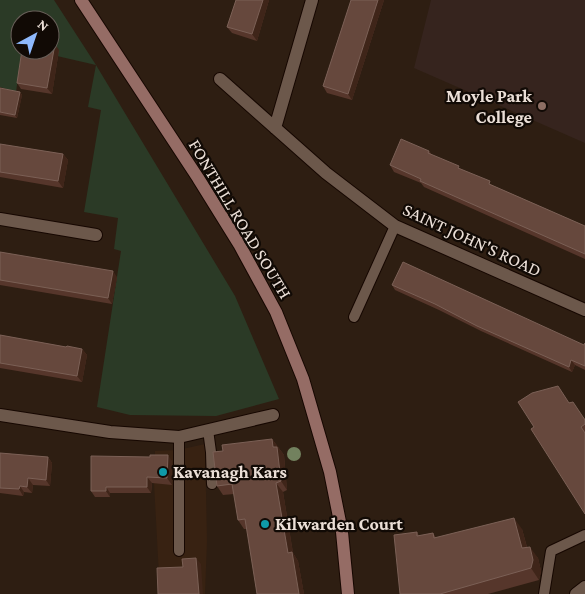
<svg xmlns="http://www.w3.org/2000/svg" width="585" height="594" font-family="'Crimson Pro',serif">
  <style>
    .built { fill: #382212 }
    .education { fill: #36241e }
    .green { fill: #2b3a26 }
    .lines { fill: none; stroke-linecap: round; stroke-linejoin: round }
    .service-casing { stroke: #160701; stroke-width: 12 }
    .minor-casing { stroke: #160701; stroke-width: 14 }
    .tertiary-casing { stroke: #160701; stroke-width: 14 }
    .secondary-casing { stroke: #160701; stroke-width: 14 }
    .service { stroke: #6c584b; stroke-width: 10 }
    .minor { stroke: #6c584b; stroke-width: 12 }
    .tertiary { stroke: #6c584b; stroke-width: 12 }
    .secondary { stroke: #956c65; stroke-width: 12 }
    .tree { fill: #72815e }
    .wall { fill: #56362b }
    .shaded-wall { fill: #3f2519 }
    .building { fill: #66483d; stroke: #7b6056 }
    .education-dot { fill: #8d6e63; stroke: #110a05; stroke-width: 2 }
    .culture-dot { fill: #0f9aa8; stroke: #110a05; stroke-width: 2 }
    .labels { text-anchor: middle; stroke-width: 4.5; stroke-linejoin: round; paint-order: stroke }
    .poi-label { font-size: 18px; font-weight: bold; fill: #ebdfd7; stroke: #110a05; text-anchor: start }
    .street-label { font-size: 18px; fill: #ebdfd7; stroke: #110a05 }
  </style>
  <rect width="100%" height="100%" fill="#2e1e12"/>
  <!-- built -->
  <path class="built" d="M205,444l2,97 -2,53h-45l-6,-111 1,-32 23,-1z"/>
  <!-- education -->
  <path class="education" d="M431,0h154v143l-171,-75z"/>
  <!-- green -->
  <path class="green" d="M0,0h54l42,65 139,231 44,103 -63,17 -86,-1 -33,-8 24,-156 -7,-2 4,-31 -34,-6 17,-102 -13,-3 8,-42 -65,-15h19v-30h-30v30h2l-6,42 -16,-5z"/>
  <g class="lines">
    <defs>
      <path id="service" d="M354,317l41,-91
        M208,430l3,22 1,32
        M179,551v-114
        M544,594l7,-43 34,-16"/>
      <path id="minor" d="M220,79l106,94 69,53 190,84
        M275,128l37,-128
        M0,219l96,16
        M0,415l110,17 69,5 94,-22"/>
      <path id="tertiary" d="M576,594l9,-7"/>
      <path id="secondary" d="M81,0l117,178 41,66 37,68 27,67 27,93 12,60 6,62"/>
    </defs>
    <!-- service casing -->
    <use href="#service" class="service-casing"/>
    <!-- minor casing -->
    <use href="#minor" class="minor-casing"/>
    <!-- tertiary casing -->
    <use href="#tertiary" class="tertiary-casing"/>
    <!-- secondary casing -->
    <use href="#secondary" class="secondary-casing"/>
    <!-- service -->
    <use href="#service" class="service"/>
    <!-- minor -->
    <use href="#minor" class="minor"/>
    <!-- tertiary -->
    <use href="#tertiary" class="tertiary"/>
    <!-- secondary -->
    <use href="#secondary" class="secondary"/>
  </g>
  <!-- trees -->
  <circle class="tree" cx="294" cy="454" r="7"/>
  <!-- wall -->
  <path class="wall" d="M236,0h33l-12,41 -25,-8 -5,-6z
    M351,0h33l-32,100 -25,-7 -4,-7z
    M59,50l-7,44 -31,-5 -4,-6z
    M0,88l20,4 2,3 -5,23 -17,-3z
    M0,144l63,10 5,6 -5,28 -63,-11z
    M429,151l3,4 29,14 33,17 91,40v33l-161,-72 -3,-4 -27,-11 -4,-7z
    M0,252l117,25 -5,27 -112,-19z
    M392,285l192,60 1,-2v27l-10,-5 -3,7 -91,-41 -42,-21 -44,-20z
    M0,335l66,12 16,2 5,6 -5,27 -82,-14z
    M570,402l15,17v95l-51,-87z
    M272,439l12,16 3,35 -4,2 10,61 5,8 6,33h-47l-10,-65h-3l-6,-9 -4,-26 -11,1 -6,-9z
    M0,453l48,4 4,6 -2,23 -17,-1 -1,8 -8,-1 -1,4 -23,-3z
    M172,461v24l-20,-2 -1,10h-41v4h-15l-4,-6z
    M522,529l5,18 11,11 3,13 -2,9 -51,14h-88l17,-62 2,4 14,-3 3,5z"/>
  <!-- shaded-wall -->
  <path class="shaded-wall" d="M263,0h6l-12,41 -5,-7z
    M378,0h6l-32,100 -4,-6z
    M55,44l4,6 -7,44 -5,-6z
    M20,92l2,3 -5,23 -2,-3z
    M63,154l5,6 -5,28 -5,-7z
    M113,271l4,6 -5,27 -4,-6z
    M82,349l5,6 -5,27 -5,-6z
    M571,360l4,5 -3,7 -3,-5z
    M272,439l12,16 3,35 -6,-9 -8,-34z
    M168,455l4,6v24l-5,-7z
    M48,457l4,6 -2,23 -4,-6z
    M147,477l5,6 -1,10 -4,-6z
    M28,478l5,7 -1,8 -5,-6z
    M276,483l7,9 10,61 5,8 6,33h-5l-11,-41z
    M20,486l4,6 -1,4 -4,-7z
    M106,487l4,6v4l-4,-6z
    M514,518l8,11 8,30 -8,-11z
    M530,547l8,11 3,13 -2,9 -8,-12z
    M196,558l5,6 2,30h-4z"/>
  <!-- building -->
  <path class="building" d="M236,0h27l-11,34 -25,-7z
    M351,0h27l-30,94 -25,-8z
    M50,43l5,1 -8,44 -30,-5 5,-33h28z
    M0,88l20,4 -5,23 -15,-3z
    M401,139l28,12 -1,2 31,13 -1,2 32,13 -1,3 96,42v28l-165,-73 1,-2 -31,-14z
    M0,144l63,10 -5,27 -58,-9z
    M0,252l113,19 -5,27 -108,-18z
    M403,262l181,83 1,-2v23l-14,-6 -2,7 -92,-41 -42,-22 -43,-19z
    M0,335l66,12 1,-1 15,3 -5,27 -77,-13z
    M558,386l11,17 4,-1 12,18v4l-4,3 4,6v81l-54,-85 3,-2 -16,-25 14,-9z
    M272,439l1,8h4l4,34 -5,2 12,70 4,-1 7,42h-42l-12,-75 -7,1 -6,-36 -15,2 -4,-34 10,-1 -1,-6z
    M0,453l48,4 -2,23 -18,-2 -1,9 -7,-1 -1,3 -19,-1z
    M150,455h18l-1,23 -20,-1v10h-41v4h-15v-35l59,1z
    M514,518l8,30 8,-1 3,13 -2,8 -91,26h-40l-6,-59 23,-3v4l16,-3 1,5z
    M196,558l3,36h-41l-1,-26 26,-1 -1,-8z"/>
  <!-- markers -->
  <circle class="education-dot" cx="542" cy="106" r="5"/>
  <g class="culture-dot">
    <circle cx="163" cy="472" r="5"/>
    <circle cx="265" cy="524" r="5"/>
  </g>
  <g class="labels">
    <!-- poi labels -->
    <g class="poi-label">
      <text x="532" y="102" text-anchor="end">Moyle Park<tspan x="532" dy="21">College</tspan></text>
      <text x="173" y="478">Kavanagh Kars</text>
      <text x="275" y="530">Kilwarden Court</text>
    </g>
    <!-- street labels -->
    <g class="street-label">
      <text transform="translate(240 219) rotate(59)" y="6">FONTHILL ROAD SOUTH</text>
      <text transform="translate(472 240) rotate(25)" y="6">SAINT JOHN'S ROAD</text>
    </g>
  </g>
  <!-- north arrow -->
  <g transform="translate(35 35) rotate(40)"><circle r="24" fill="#110a05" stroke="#685f59"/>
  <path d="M0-4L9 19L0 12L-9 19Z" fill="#8eb9fc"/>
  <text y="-8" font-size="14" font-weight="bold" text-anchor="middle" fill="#ebdfd7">N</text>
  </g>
</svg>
